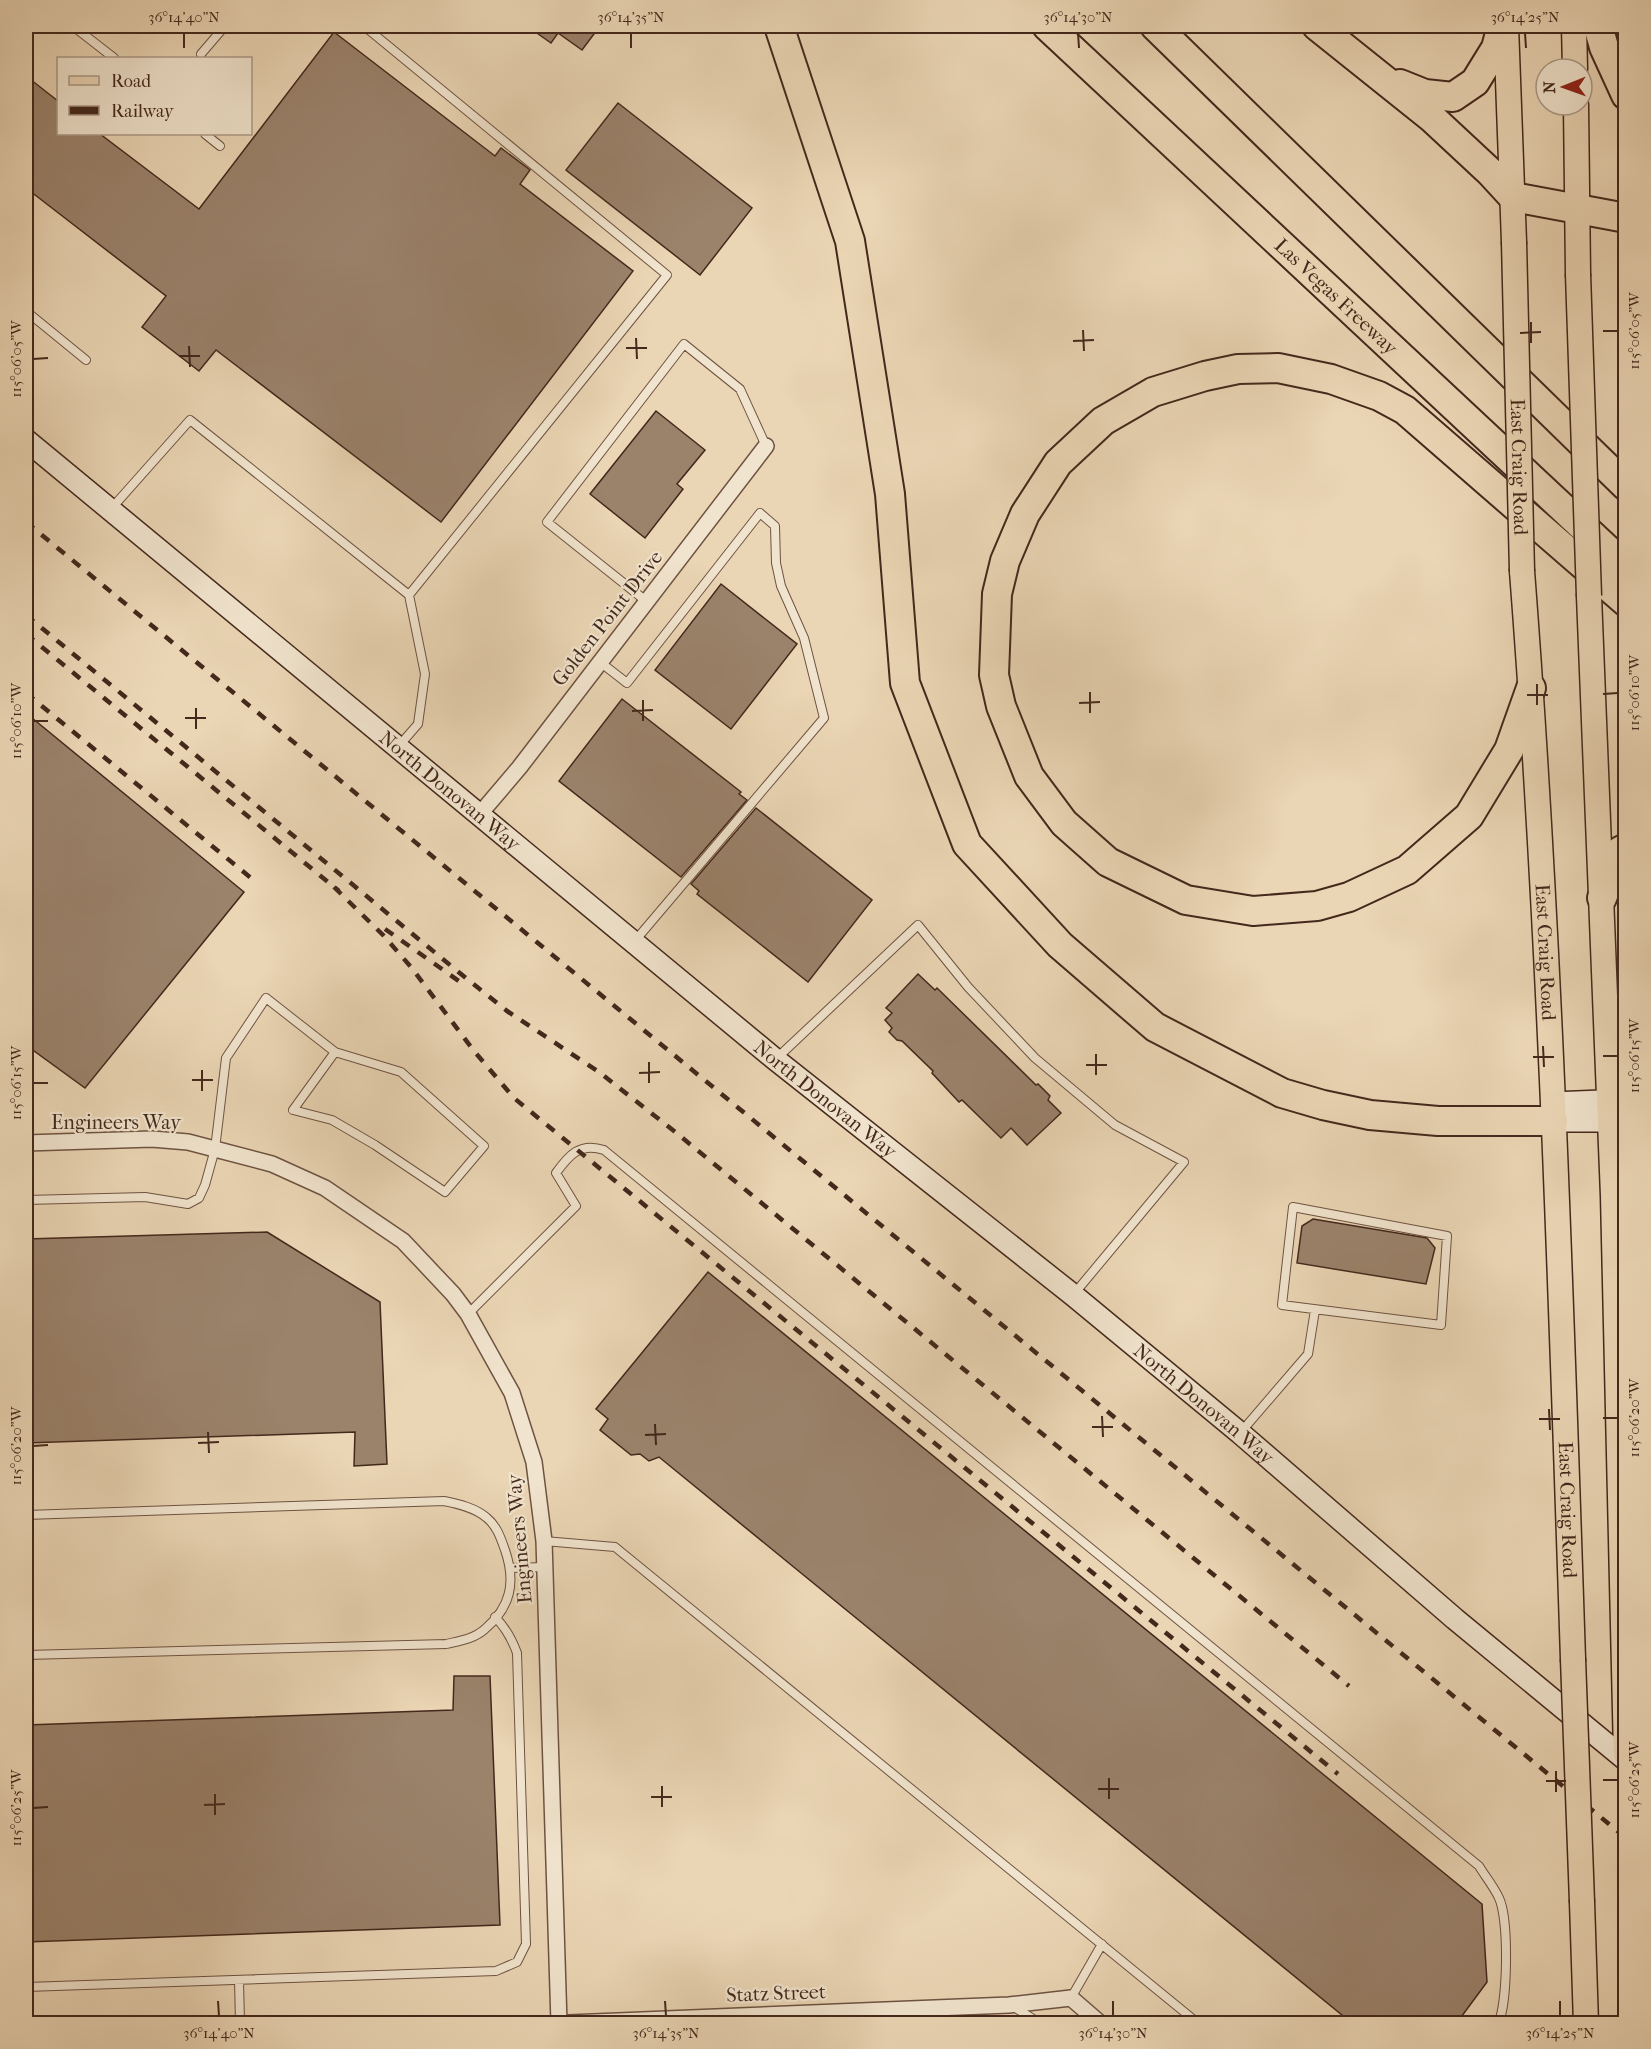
<svg xmlns="http://www.w3.org/2000/svg" width="1651" height="2049" font-family="'IM FELL French Canon',serif">
  <style>
    .building { fill: #9a826b; stroke: #44281c; stroke-width: 1.5 }
    .lines { fill: none; stroke-linecap: round; stroke-linejoin: round }
    .lane-casing { stroke: #6e5342; stroke-width: 10 }
    .street-casing { stroke: #6e5342; stroke-width: 18 }
    .secondary-casing { stroke: #44281c; stroke-width: 24 }
    .primary-casing { stroke: #44281c; stroke-width: 27 }
    .highway-casing { stroke: #44281c; stroke-width: 32 }
    .lane { stroke: #f1e4ce; stroke-width: 8 }
    .street { stroke: #f1e4ce; stroke-width: 15 }
    .secondary { stroke: #f1e4ce; stroke-width: 21 }
    .primary { stroke: #ead5b4; stroke-width: 24 }
    .highway { stroke: #ead5b4; stroke-width: 28 }
    .rail { stroke: #44281c; stroke-width: 4.5; stroke-dasharray: 10 10; stroke-linecap: butt }
    .primary-bridge-casing { stroke: #44281c; stroke-width: 27; stroke-linecap: butt }
    .primary-bridge { stroke: #ead5b4; stroke-width: 24 }
    .ticks { fill: none; stroke: #44281c; stroke-width: 2 }
    .labels { text-anchor: middle; stroke-width: 4.5; stroke-linejoin: round; paint-order: stroke }
    .street-label { font-size: 20px; fill: #44281c; stroke: #f1e4ce }
    .neatline { fill: none; stroke: #44281c; stroke-width: 2 }
    .ticks-label { font-size: 15px; text-anchor: middle; fill: #44281c }
  </style>
  <rect width="100%" height="100%" fill="#ead5b4"/>
  <filter id="stains"><feTurbulence type="fractalNoise" baseFrequency=".00333" numOctaves="4"/><feColorMatrix values="0 0 0 0 .2 0 0 0 0 .09 0 0 0 0 .02 0 0 0 .5 -.17"/></filter>
  <radialGradient id="worn" r=".72"><stop offset=".6" stop-color="#630" stop-opacity="0"/><stop offset="1" stop-color="#630" stop-opacity=".3"/></radialGradient>
  <!-- building -->
  <path class="building" d="M527,26h73l-18,24 -24,-17 -7,10z
    M334,32l161,124 6,-8 29,22 -10,14 113,87 -192,251 -225,-172 -17,21 -57,-44 24,-31 -140,-108v-112l32,25v33h42l99,75z
    M618,103l134,105 -52,67 -134,-105z
    M656,411l49,39 -28,34 6,5 -38,49 -55,-44z
    M721,584l76,60 -66,85 -76,-59z
    M622,699l119,93 -2,2 8,6 -66,77 -122,-96z
    M26,713l218,179 -159,196 -59,-43z
    M756,808l116,92 -64,82 -111,-88 2,-3 -8,-7z
    M918,974l17,16 2,-2 99,97 2,-1 12,12 -2,4 13,13 -34,32 -16,-17 -10,10 -39,-38 -3,2 -27,-29 1,-2 -31,-30 -5,-1 -8,-8 3,-4 -7,-8 7,-7 -6,-5z
    M1313,1219l114,19 8,10 -9,36 -129,-21 5,-37z
    M267,1232l113,70 7,162 -33,2 1,-34 -329,11v-204z
    M708,1272l774,632 5,78 -31,42h-103l-694,-567 -10,4 -9,-7 -9,1 -31,-25 8,-11 -12,-10z
    M454,1676h36l10,249 -474,17v-217l427,-15z"/>
  <g class="lines">
    <defs>
      <path id="lane" d="M73,26l41,32
        M364,26l303,249 -258,320
        M201,54l24,-28
        M205,134l15,12
        M26,311l60,49
        M111,509l79,-89 219,175 16,79 -7,50 -20,23
        M646,601l-99,-79 137,-178 56,45 26,57
        M600,662l27,21 133,-170 15,13 1,37 5,23 23,52 20,80 -190,224
        M777,1058l141,-133 50,62 67,71 80,67 69,37 -110,132
        M26,1200l119,-3 43,7 11,-6 6,-13 10,-36 11,-91 40,-60 69,54 66,20 83,74 -39,46 -70,-47 -43,-25 -39,-10 42,-58
        M1293,1207l154,29 -6,89 -159,-20z
        M468,1314l108,-108 -20,-33c13,-18 24,-31 48,-23l875,716c6,10 15,21 20,32 10,21 9,105 -1,126
        M1241,1432l67,-78 7,-44
        M26,1515l418,-14c15,3 32,7 43,17 10,8 14,21 18,32 11,32 6,57 -20,79 -11,10 -26,12 -39,15l-420,11
        M544,1541l71,6 584,477
        M511,1568l34,-1
        M239,1980l1,44
        M26,1987l470,-16 21,-9 9,-18 -9,-291c-5,-14 -11,-25 -22,-36
        M1071,1998l31,-54
        M1014,2007l27,17
        M911,2009v15"/>
      <path id="street" d="M479,815l40,-47 247,-322
        M26,1143l126,-4 36,3 84,22 53,24 78,53 50,53 15,20 44,79 22,69 10,79 15,482
        M544,2024l465,-19 62,-7 30,26"/>
      <g id="secondary">
        <path id="s1" d="M26,440l750,620 297,235 167,138 215,186 171,141"/>
        <path d="M1552,1103l74,-3"/>
        <path d="M1553,1121h73"/>
      </g>
      <g id="primary">
        <path d="M1506,26l8,216"/>
        <path d="M1574,26l1,43"/>
        <path d="M1576,105l2,169"/>
        <path id="s2" d="M1522,571c28,362 39,726 51,1088"/>
        <path d="M1589,596l24,600 13,558"/>
        <path d="M1582,1902l4,122"/>
      </g>
      <g id="highway">
        <path d="M779,26l71,215 40,253 15,189 62,161 93,101 95,82 127,66 41,12 47,10 68,6h115"/>
        <path id="s3" d="M1047,26l579,541"/>
        <path d="M1155,26l471,460"/>
        <path d="M1317,26l115,92 58,54 23,25 113,21"/>
        <path d="M1598,26l6,21 22,48"/>
        <path d="M1400,84l25,10 28,3 22,-15 21,-34 6,-22"/>
        <path d="M1531,688l-22,62 -40,66 -62,54 -58,27 -32,9 -64,5 -67,-11 -78,-38 -44,-39 -35,-47 -28,-70 -7,-31 3,-81 8,-33 20,-47 33,-51 45,-42 50,-29 52,-16 33,-7 40,-1 53,11 48,17 26,14 221,192"/>
        <path d="M1602,898l18,-47 6,-3"/>
      </g>
    </defs>
    <!-- lane casing -->
    <use href="#lane" class="lane-casing"/>
    <!-- street casing -->
    <use href="#street" class="street-casing"/>
    <!-- secondary casing -->
    <use href="#secondary" class="secondary-casing"/>
    <!-- primary casing -->
    <use href="#primary" class="primary-casing"/>
    <!-- highway casing -->
    <use href="#highway" class="highway-casing"/>
    <!-- lane -->
    <use href="#lane" class="lane"/>
    <!-- street -->
    <use href="#street" class="street"/>
    <!-- secondary -->
    <use href="#secondary" class="secondary"/>
    <!-- primary -->
    <use href="#primary" class="primary"/>
    <!-- highway -->
    <use href="#highway" class="highway"/>
    <!-- rail -->
    <path class="rail" d="M26,522l1600,1316
      M26,615l441,364 40,32 92,61 75,59 675,555
      M26,634l313,257
      M26,693l225,185
      M334,887l49,48 28,32 63,84 40,47 824,676
      M385,929l81,57"/>
    <defs>
      <g id="primary-bridge">
        <path id="s4" d="M1514,242l8,329"/>
        <path d="M1578,274l11,322"/>
        <path d="M1573,1659l9,243"/>
      </g>
    </defs>
    <!-- primary-bridge casing -->
    <use href="#primary-bridge" class="primary-bridge-casing"/>
    <!-- primary-bridge -->
    <use href="#primary-bridge" class="primary-bridge"/>
  </g>
  <!-- ticks -->
  <path class="ticks" d="M184,33v15M631,33v15M1078,33l1,15M1525,33l1,15M1531,322v21M1083,330l1,21M1603,331h15M1520,333l21,-1M636,338l1,21M1073,341l21,-1M189,346l1,21M626,348h21M179,356h21M33,359l15,-1M1537,684v21M1090,692v21M1603,694l15,-1M1527,695h21M643,700v21M1079,703l21,-1M196,708v21M632,711l21,-1M185,718h21M33,721h15M1543,1046l1,21M1096,1054v21M1603,1056h15M1533,1057h21M649,1062v21M1086,1065h21M202,1070v21M639,1073l21,-1M192,1080h21M33,1083h15M1549,1409l1,21M1102,1416l1,21M1603,1418h15M1539,1419h21M655,1424l1,21M1092,1427h21M208,1432l1,21M645,1435l21,-1M198,1443l21,-1M33,1446l15,-1M1556,1771v21M1109,1778v21M1603,1780h15M1546,1781h20M662,1786v21M1098,1789h21M215,1794v21M651,1797h21M204,1805l21,-1M33,1808l15,-1M218,2001l1,15M665,2001l1,15M1113,2001v15M1560,2001v15"/>
  <g class="labels">
    <!-- street labels -->
    <g class="street-label">
      <text dy="7" stroke="none"><textPath href="#s3" startOffset="396">Las Vegas Freeway</textPath></text>
      <text dy="7" stroke="none"><textPath href="#s4" startOffset="225">East Craig Road</textPath></text>
      <text transform="translate(607 618) rotate(-52)" y="7">Golden Point Drive</text>
      <text dy="7" stroke="none"><textPath href="#s1" startOffset="550">North Donovan Way</textPath></text>
      <text dy="7" stroke="none"><textPath href="#s2" startOffset="382">East Craig Road</textPath></text>
      <text dy="7" stroke="none"><textPath href="#s1" startOffset="1036">North Donovan Way</textPath></text>
      <text x="116" y="1129">Engineers Way</text>
      <text dy="7" stroke="none"><textPath href="#s1" startOffset="1522">North Donovan Way</textPath></text>
      <text dy="7" stroke="none"><textPath href="#s2" startOffset="940">East Craig Road</textPath></text>
      <text transform="translate(519 1539) rotate(-95)" y="7">Engineers Way</text>
      <text transform="translate(776 1993) rotate(-2)" y="7">Statz Street</text>
    </g>
  </g>
  <!-- margin -->
  <rect width="1651" height="2049" fill="none" stroke="#ead5b4" stroke-width="66"/>
  <!-- legend -->
  <rect x="57" y="57" width="195" height="78" fill="#f1e4ce" stroke="#ac9987" stroke-width="1.5"/>
  <rect x="69" y="76" width="30" height="9" fill="#ead5b4" stroke="#ac9987" stroke-width="1.5"/>
  <text x="111" y="87" font-size="18" fill="#44281c">Road</text>
  <rect x="69" y="106" width="30" height="9" fill="#44281c" stroke="#ac9987" stroke-width="1.5"/>
  <text x="111" y="117" font-size="18" fill="#44281c">Railway</text>
  <!-- north arrow -->
  <g transform="translate(1564 87) rotate(269)"><circle r="28" fill="#f1e4ce" stroke="#ac9987" stroke-width="1.5"/>
  <path d="M0-4.5L10 22L0 15L-10 22Z" fill="#8f2418"/>
  <text y="-9" font-size="16" font-weight="bold" text-anchor="middle" fill="#44281c">N</text>
  </g>
  <rect x="33" y="33" width="1585" height="1983" class="neatline"/>
  <g class="ticks-label">
    <text x="184" y="22">36°14'40"N</text>
    <text x="631" y="22">36°14'35"N</text>
    <text x="1078" y="22">36°14'30"N</text>
    <text x="1525" y="22">36°14'25"N</text>
    <text transform="translate(1634 331) rotate(-90)" y="5">115°06'05"W</text>
    <text transform="translate(16 359) rotate(-90)" y="5">115°06'05"W</text>
    <text transform="translate(1634 693) rotate(-90)" y="5">115°06'10"W</text>
    <text transform="translate(16 721) rotate(-90)" y="5">115°06'10"W</text>
    <text transform="translate(1634 1056) rotate(-90)" y="5">115°06'15"W</text>
    <text transform="translate(16 1083) rotate(-90)" y="5">115°06'15"W</text>
    <text transform="translate(1634 1418) rotate(-90)" y="5">115°06'20"W</text>
    <text transform="translate(16 1446) rotate(-90)" y="5">115°06'20"W</text>
    <text transform="translate(1634 1780) rotate(-90)" y="5">115°06'25"W</text>
    <text transform="translate(16 1808) rotate(-90)" y="5">115°06'25"W</text>
    <text x="219" y="2038">36°14'40"N</text>
    <text x="666" y="2038">36°14'35"N</text>
    <text x="1113" y="2038">36°14'30"N</text>
    <text x="1560" y="2038">36°14'25"N</text>
  </g>
  <rect width="100%" height="100%" filter="url(#stains)"/>
  <rect width="100%" height="100%" fill="url(#worn)"/>
</svg>
